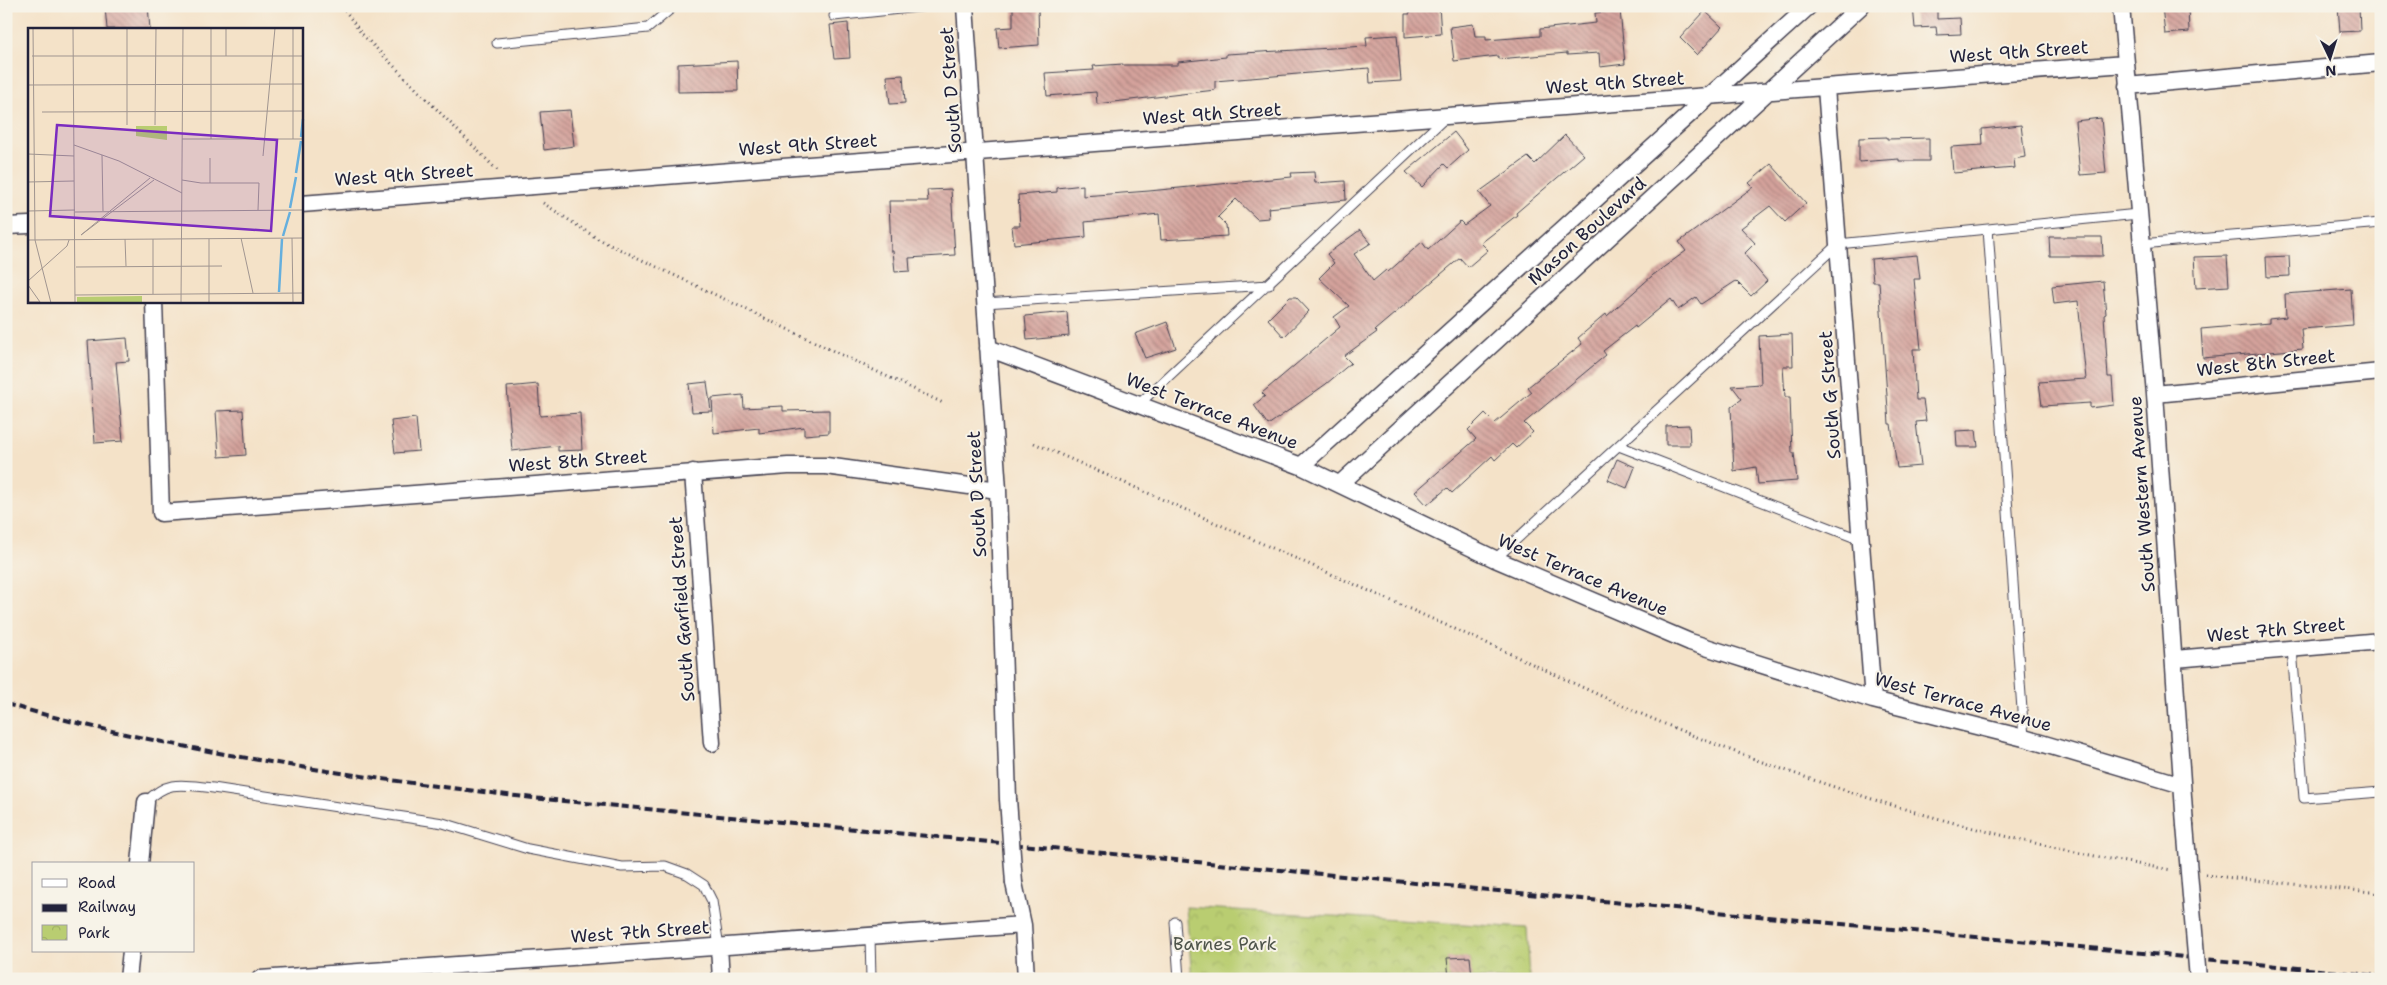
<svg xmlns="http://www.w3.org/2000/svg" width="2387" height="985" font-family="'Shantell Sans',sans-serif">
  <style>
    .park { fill: url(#park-crowns); stroke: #6e7856 }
    .building { fill: url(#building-back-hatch) }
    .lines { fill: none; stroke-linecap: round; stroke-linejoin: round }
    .lane-casing { stroke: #423f50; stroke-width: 11 }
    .street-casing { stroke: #423f50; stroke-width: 19 }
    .path { stroke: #423f50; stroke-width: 3; stroke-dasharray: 1 4; stroke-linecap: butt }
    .lane { stroke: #fff; stroke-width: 9 }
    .street { stroke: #fff; stroke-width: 16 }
    .rail { stroke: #22223b; stroke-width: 4; stroke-dasharray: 8 4; stroke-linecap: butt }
    .street-bridge-casing { stroke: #423f50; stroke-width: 19; stroke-linecap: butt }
    .street-bridge { stroke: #fff; stroke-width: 16 }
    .labels { text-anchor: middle; stroke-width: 4; stroke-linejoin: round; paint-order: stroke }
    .street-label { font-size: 18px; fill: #22223b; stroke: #f7f3e8 }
    .park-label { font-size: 18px; fill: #4f554b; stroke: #f7f3e8 }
    .inset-river { fill: none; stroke: #65afdd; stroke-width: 2.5 }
    .inset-road { fill: none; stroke: #a09590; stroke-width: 1 }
    .view { fill: #7b2cbf; fill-opacity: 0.15; stroke: #7b2cbf; stroke-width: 2.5 }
    .inset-edge { fill: none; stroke: #22223b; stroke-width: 2.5 }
  </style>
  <defs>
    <pattern id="park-crowns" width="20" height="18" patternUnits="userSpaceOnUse" patternTransform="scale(1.25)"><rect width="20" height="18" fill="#b9cd71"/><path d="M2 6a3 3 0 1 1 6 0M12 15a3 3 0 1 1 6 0" fill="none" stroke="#9fb063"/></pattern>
    <pattern id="building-back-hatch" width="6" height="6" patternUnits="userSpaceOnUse" patternTransform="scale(1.25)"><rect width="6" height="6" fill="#d4a29b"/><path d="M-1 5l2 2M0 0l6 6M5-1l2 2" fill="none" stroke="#ac8480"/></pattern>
  </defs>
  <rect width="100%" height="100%" fill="#f7f3e8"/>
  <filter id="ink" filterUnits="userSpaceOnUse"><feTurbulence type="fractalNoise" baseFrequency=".02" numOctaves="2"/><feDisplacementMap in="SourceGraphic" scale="10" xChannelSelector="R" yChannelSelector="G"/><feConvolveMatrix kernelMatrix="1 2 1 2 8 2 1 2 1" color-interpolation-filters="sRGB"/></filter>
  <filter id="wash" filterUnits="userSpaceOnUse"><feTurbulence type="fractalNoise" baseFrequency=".0096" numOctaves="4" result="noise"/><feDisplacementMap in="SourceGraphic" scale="20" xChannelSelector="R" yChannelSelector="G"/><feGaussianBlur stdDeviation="1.12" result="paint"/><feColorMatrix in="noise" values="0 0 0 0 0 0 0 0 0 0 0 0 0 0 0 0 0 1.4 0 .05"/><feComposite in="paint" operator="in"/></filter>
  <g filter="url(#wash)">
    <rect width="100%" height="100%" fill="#f4e2c8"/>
    <!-- park -->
    <path class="park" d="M1186,907l341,21 3,51h-338z"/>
    <g id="blocks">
      <!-- building -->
      <path class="building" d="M148,6l2,23h-43l-2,-22z
        M1038,6l1,39 -40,3 -2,-20 16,-1v-19z
        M1410,6h29l2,28 -36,3v-23h5z
        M1913,6h24v13l23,-1 1,16 -24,1 -1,-8 -21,1z
        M2162,6h26l1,26 -24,2z
        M2338,6h21l1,25 -20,1z
        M1620,10l5,54 -25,3 -1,-14 -32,2v-2l-69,6v-3l-44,5 -4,-34 23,-3 2,12h11v4l54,-4v-7l56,-6 -1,-10z
        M1705,11l17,16 -25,28 -17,-17z
        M848,23l2,35 -16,1 -4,-34z
        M1397,35l4,46 -31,2 -1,-15 -154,13v9l-118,14 -1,-12 -49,4 -2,-23 49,-3 -1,-4 30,-2v1h55v-3l48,-5v-3l141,-8 -1,-9z
        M737,61l1,30 -60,1v-28z
        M903,75l2,28 -15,1 -3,-28z
        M570,110l4,36 -30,4 -4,-38z
        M2101,118l5,55 -26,2 -5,-54z
        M2021,125l4,32 -11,2 1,9 -62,5 -2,-26 32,-2 -1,-16z
        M1454,132l14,18 -20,18 -4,-4 -22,23 -16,-15z
        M1565,135l19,20 -68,58 1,2 -36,28 7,7 -20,17 -8,-9 -85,72 2,2 -33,24 7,7 -25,21 -58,41 -14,-20 11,-9 -3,-3 78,-66 -6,-10 15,-11 -30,-28 15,-15 -7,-9 33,-24 11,13 -17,11 19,27 13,-11 2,2 34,-30 6,8 32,-29 4,4 26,-19 -11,-14 49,-35 7,7z
        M1887,137v2l42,-1v23h-30v-2l-40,3v-24z
        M1771,164l35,39 -21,19 -15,-16 -29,22 14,15 -11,11 23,27 -16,15 -15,-15 -35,23 -5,-7 -18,13 -7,-11 -35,29 -1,-2 -32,25 3,4 -82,68 9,9 -17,16 -4,-4 -17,16 -3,-4 -40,37 -5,-5 -20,17 -12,-13 61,-53 -8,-9 17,-17 10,10 37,-31 -4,-5 54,-43 -4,-6 28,-24 1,2 46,-41 33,-24 -7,-9 74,-55 -4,-4z
        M1314,172l1,11 30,-2 1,19 -78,8 1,10 -12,1 -21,-20 -18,18 8,8 1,11 -66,4 -2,-26 -74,8 1,15 -72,7 -2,-18h8l-2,-31 39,-3v-4l26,-3v11l66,-5 143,-14 -1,-4z
        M951,189l4,66 -46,3 1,13 -15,1 -2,-21h-2l-2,-50h39l-1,-11z
        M2049,237h53l1,19h-53z
        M1917,255l3,24h-6l7,70h-8l3,51h7l3,21 -10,1 5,44 -24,2 -6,-44h-2l-10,-142h-6l-2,-23z
        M2227,256l2,30 -33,2 -2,-31z
        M2289,256l1,20 -23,1 -1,-20z
        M2103,281l3,33 -2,1 4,62h4l2,28 -24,3v-5l-48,3 -3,-24 47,-3 -8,-78 -24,3 -2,-18z
        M2351,289l2,36 -52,4 2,20 -100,9 -2,-29 68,-6v-4l17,-2 -1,-23z
        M1290,297h6l13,14 -25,26 -16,-18z
        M1067,312l2,24 -42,4 -2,-24z
        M1167,322l9,26 -31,10 -10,-24z
        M1792,334l1,32h-10l2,31h5l2,56h2l3,28 -39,3 -2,-17 -22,4 -3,-64 11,-8 -10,-13 29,-2 -2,-48z
        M127,338l2,23 -13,1 7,79 -28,2 -7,-102z
        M707,382l4,29 -19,1 -3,-28z
        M538,384l2,32 40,-3 2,37 -24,1v-5l-46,5 -5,-64z
        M743,395l1,13 39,-2v5l46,-1v23l-25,2v-8l-45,6v-5l-45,5 -2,-35z
        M243,410l3,45 -27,2 -3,-46z
        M416,418l3,33 -24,2 -4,-32z
        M1689,425l1,20h-24v-19z
        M1976,430l2,17h-21l-1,-16z
        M1617,459l18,8 -8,21 -19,-8z
        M1470,957l2,20 -23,1 -2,-20z"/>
    </g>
  </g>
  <g filter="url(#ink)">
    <use href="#blocks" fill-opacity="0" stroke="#423f50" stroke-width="1"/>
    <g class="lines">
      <defs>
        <path id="lane" d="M834,16l94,-10
          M497,43l151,-15 26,-22
          M1988,229l36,509
          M2141,244l240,-21
          M984,303l285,-18
          M1139,404l307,-287
          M1619,446l242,94
          M1495,559l343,-315 300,-30
          M2292,649l12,149 77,-6
          M146,802c22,-23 37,-17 67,-14l230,35 85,26 94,18 43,-1 22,8 17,11 8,16 7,46
          M1175,922l4,57
          M870,936l1,43"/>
        <path id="street" d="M965,6l33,484 10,309
          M2121,6l34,388 30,431
          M2127,86l254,-23
          M1826,88l47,612
          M301,204l1824,-140
          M6,226l23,-1
          M154,301l7,212 627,-47h38l172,24
          M988,348l313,118 194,93 195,83 183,58 151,38 158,47
          M2155,394l226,-22
          M1301,466l508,-460
          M693,472l19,271
          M1340,484l521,-478
          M2175,659l206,-18
          M140,864l6,-62
          M1014,883l9,42 3,54
          M719,947l2,32
          M128,979l3,-28
          M260,979l763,-54"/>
      </defs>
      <!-- lane casing -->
      <use href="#lane" class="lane-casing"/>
      <!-- street casing -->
      <use href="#street" class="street-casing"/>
      <!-- path -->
      <path class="path" d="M342,6l19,27 137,138
        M543,203l55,36 345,164
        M1034,443c144,63 288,127 432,191 69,30 136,64 206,93 161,66 328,115 500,143
        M2205,875l176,18"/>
      <!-- lane -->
      <use href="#lane" class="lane"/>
      <!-- street -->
      <use href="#street" class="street"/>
      <!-- rail -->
      <path class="rail" d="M6,704c172,49 350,73 527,94l1848,178"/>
      <defs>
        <path id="street-bridge" d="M1008,799l6,84
          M2185,825l13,154"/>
      </defs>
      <!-- street-bridge casing -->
      <use href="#street-bridge" class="street-bridge-casing"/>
      <!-- street-bridge -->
      <use href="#street-bridge" class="street-bridge"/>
    </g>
  </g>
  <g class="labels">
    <!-- street labels -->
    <g class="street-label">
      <text transform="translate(2019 52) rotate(-4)" y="6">West 9th Street</text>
      <text transform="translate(1615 83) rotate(-4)" y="6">West 9th Street</text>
      <text transform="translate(951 90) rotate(-94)" y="6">South D Street</text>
      <text transform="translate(1212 114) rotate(-4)" y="6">West 9th Street</text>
      <text transform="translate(808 145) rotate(-4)" y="6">West 9th Street</text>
      <text transform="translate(404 175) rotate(-4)" y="6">West 9th Street</text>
      <text transform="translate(1587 231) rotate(-42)" y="6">Mason Boulevard</text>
      <text transform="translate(2266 363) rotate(-6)" y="6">West 8th Street</text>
      <text transform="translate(1830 395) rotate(-94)" y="6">South G Street</text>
      <text transform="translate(1212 411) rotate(21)" y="6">West Terrace Avenue</text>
      <text transform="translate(578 461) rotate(-4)" y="6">West 8th Street</text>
      <text transform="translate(977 494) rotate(-93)" y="6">South D Street</text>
      <text transform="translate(2142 494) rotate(-94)" y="6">South Western Avenue</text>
      <text transform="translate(1583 575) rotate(23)" y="6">West Terrace Avenue</text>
      <text transform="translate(682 609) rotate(-94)" y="6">South Garfield Street</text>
      <text transform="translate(2276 630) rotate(-5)" y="6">West 7th Street</text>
      <text transform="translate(1963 702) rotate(15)" y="6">West Terrace Avenue</text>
      <text transform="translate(640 932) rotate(-4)" y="6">West 7th Street</text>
    </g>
    <!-- park labels -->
    <g class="park-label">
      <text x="1225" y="950">Barnes Park</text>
    </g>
  </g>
  <!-- overview -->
  <g transform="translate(28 28)">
    <rect width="275" height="275" fill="#f4e2c8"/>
    <path d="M108,98h31v14l-31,-4zM114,268v7h-65v-6z" fill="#b9cd71"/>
    <path class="inset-river" d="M273,109l2,-18M268,145l5,-32M262,180l6,-31M255,208l7,-24M251,264l3,-53"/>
    <path class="inset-road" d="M5,0l2,212 16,63M45,0l2,275M99,0v97M198,0v28M265,0v111M4,28h271M0,57l275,-1M14,84l261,-1M127,97l1,-97M154,111h121M183,111v-111M46,117l45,16 63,32M0,126l46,2M74,127l1,56M235,128l12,-128M182,130v25M122,150l-69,57 73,-55M154,152l19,3h58l-1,27M0,154l46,-1M0,183l47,-1M47,184l228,-2M213,210l12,55M264,210l1,65M97,211l1,27M125,211v55M181,211v64M0,212l275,-2M48,239l146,-1M0,253l39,-35 2,-6M0,257l12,17h-12M47,267l228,-2M153,275l2,-275"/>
    <path class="view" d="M29,97l220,15 -6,91 -221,-15z"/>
    <rect width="275" height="275" class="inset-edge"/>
  </g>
  <!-- margin -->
  <rect width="2387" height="985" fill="none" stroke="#f7f3e8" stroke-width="25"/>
  <!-- legend -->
  <rect x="32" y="862" width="162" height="90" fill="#f7f3e8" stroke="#a29fa3"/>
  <rect x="42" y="879" width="25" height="8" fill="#ffffff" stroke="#a29fa3"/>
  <text x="78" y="888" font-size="15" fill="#22223b">Road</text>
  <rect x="42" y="904" width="25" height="8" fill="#22223b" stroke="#a29fa3"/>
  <text x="78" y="912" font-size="15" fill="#22223b">Railway</text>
  <rect x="42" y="925" width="25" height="15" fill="url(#park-crowns)" stroke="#a29fa3"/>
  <text x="78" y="938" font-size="15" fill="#22223b">Park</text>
  <!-- north arrow -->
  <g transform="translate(2330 58) rotate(176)" stroke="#f7f3e8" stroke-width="4" paint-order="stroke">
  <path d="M0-4L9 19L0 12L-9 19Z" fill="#22223b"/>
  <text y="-8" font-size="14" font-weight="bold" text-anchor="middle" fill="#22223b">N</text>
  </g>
</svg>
